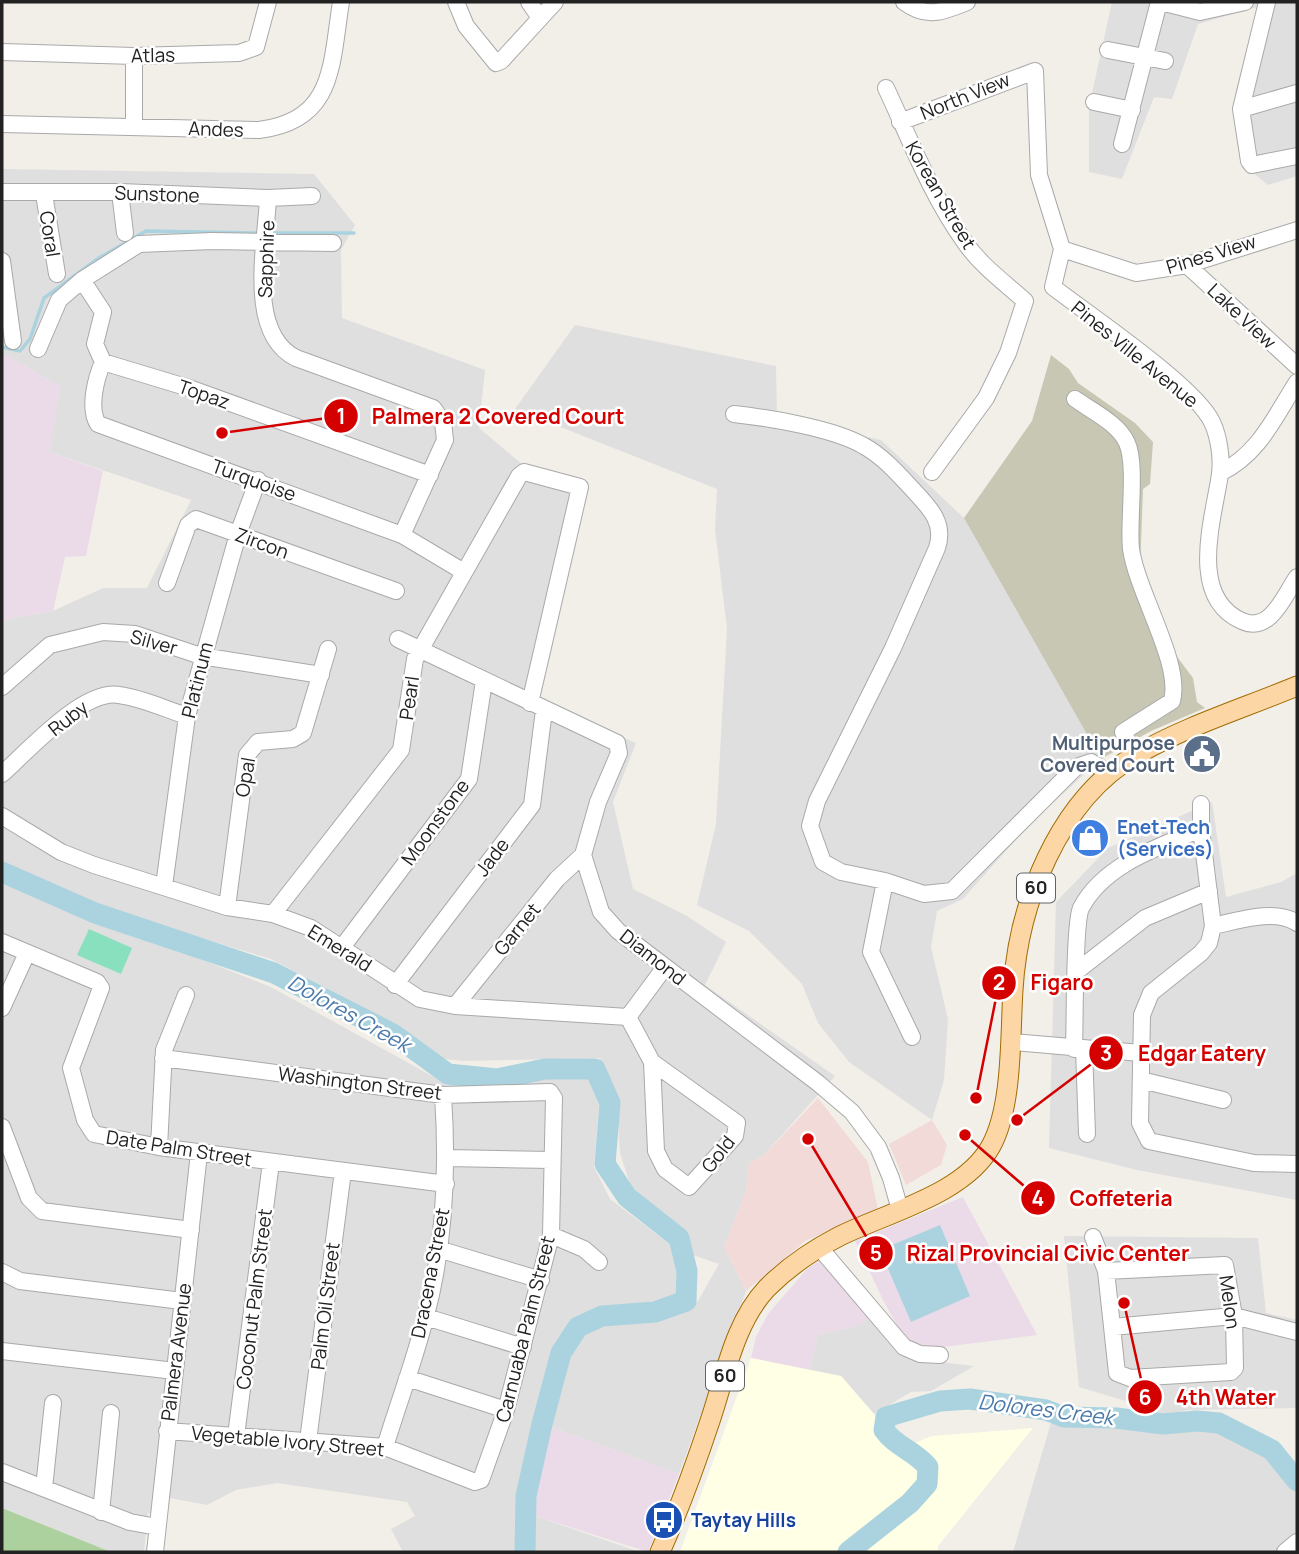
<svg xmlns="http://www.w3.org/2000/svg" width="1299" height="1554" font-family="Manrope,sans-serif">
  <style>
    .residential { fill: #e0dfdf }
    .commercial { fill: #f2dad9 }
    .industrial { fill: #ebdbe8 }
    .education { fill: #ffffe5 }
    .construction { fill: #c7c7b4 }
    .forest { fill: #add19e }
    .pitch { fill: #88e0be }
    .water { fill: #aad3df }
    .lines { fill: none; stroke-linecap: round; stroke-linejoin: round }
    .stream { stroke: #aad3df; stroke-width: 3.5 }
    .river { stroke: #aad3df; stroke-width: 21 }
    .minor-casing { stroke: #a9a9a9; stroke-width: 18 }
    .major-casing { stroke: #a06b00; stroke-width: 21 }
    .minor { stroke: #fff; stroke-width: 16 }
    .major { stroke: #fcd6a4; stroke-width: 19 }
    .labels { text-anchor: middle; stroke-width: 5; stroke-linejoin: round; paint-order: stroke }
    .shield { fill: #fff; stroke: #646464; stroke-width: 2 }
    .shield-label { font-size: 18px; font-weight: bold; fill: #222 }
    .street-label { font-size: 19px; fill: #222; stroke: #fff }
    .service-label { font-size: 19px; font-weight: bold; fill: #4e5e75; stroke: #fff; text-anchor: end }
    .shop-label { font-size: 19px; font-weight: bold; fill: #366cbe; stroke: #fff; text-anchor: start }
    .transit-label { font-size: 19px; font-weight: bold; fill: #164399; stroke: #fff; text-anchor: start }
    .water-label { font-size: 21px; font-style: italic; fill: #4a7aab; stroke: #fff }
    .leader { fill: none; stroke: #d40000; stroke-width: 2.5 }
    .callout-dot { fill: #d40000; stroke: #fff; stroke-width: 2.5 }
    .mark-label { font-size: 21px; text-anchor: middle; font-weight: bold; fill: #fff }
    .callout-label { font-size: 21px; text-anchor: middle; font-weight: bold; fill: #d40000; stroke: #fff; stroke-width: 5; stroke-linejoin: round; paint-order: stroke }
  </style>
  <rect width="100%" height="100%" fill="#f2efe9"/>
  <!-- residential -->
  <path class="residential" d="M1112,2h185v174l-29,9 -22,-18 -11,-73 23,-87 -60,17 -26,75 -18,-2 -32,82 -33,-7v-65z
    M2,169l312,5 41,51 -14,25 1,68 143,52 -6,58 50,42 53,12 -43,219 97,42 -23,59 20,87 54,27 39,26 -21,43 130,91 -72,80 -14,7 -3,28 -22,56 22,44 -67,183 -131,-48 23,-78 7,-14 29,-12 60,-6 31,-15 21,-37 -26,-9 -9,-21 -31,-19 -23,-31 -10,-31 -4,-57 -16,-38 -137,3 -33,-4 -69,-51 -90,-47 -163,-49 -106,-44v-242l5,-5 46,-8 50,-23h44l44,-88 -142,-48 11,-65 -54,-32h-4z
    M575,325l201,41 1,50 104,24 83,78 137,241 -72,66 -66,74 -26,12 -6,36 17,72 -4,61 -12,40 -83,-58 -31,-39 -16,-39 -53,-53 -52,-26 19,-81 11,-195 -12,-100 2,-40 -202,-80z
    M1212,802l14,95 55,-15 16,-9v327l-160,-30 -88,-22 7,-246 52,-54z
    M2,881l269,106 172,95 152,-6 4,29 -5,62 16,32 65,49 6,48 -69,13 -39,15 -12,19 -40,158 -1,51h-117l-12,-23 24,-13 -8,-14 -130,-19 -41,7 -29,15 -37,-7 -3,17 -19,-2 -4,39h-33l-109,-44z
    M1064,1236l194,2 8,75 31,7v88l-110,2 -41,14 71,3 52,27 28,29v69h-284l39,-133 89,4 -2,-18 -60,-18z
    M872,1317l51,43 51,6 -43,25 -20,1 -37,22 -33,-38 -32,-6 9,-36 40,-8z
    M535,1516l105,36h-106z"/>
  <!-- commercial -->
  <path class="commercial" d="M818,1098l50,64 10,47 -73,32 -59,50 -22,-44 22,-56 3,-28 14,-7z
    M932,1120l15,25 -6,20 -35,20 -17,-41z"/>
  <!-- industrial -->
  <path class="industrial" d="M2,355h4l54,32 -11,65 54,19 -17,85 -21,1 -12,54 -46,8 -5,5z
    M963,1197l74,138 -125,16 -28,-49 -29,-61z
    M824,1257l48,60 -14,9 -40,8 -9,36 -58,-12 5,-21 12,-23 39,-45z
    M548,1426l131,48 -31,78 -113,-36v-31z"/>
  <!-- education -->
  <path class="education" d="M751,1358l90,18 33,38 20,37 38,-15 101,-8 -95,118v6h-258z"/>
  <!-- construction -->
  <path class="construction" d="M1051,355l18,14 9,14 57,40 18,19 -3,42 -7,5 -3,82 22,66 31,41 4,24 8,6 -54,23 -50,28 -137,-241 68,-97z"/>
  <!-- forest -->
  <path class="forest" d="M2,1508l109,44h-109z"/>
  <!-- pitch -->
  <path class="pitch" d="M89,929l43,19 -11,26 -44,-19z"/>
  <!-- water -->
  <path class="water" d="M940,1225l30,71 -59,26 -31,-72z"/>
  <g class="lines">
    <!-- stream -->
    <path class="stream" d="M275,233h79
      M2,347l18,4 10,-12 14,-41 55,-40 47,-27 112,2"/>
    <!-- river -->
    <path class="river" d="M2,872l93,41 179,60 119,61 55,40 49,5 48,-10h50l15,34 -5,61 22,33 52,41 8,33 -1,30 -31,11 -53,4 -24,11 -17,26 -19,71 -16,72 -1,56
      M848,1552l62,-49 17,-19 1,-17c-14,-17 -32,-20 -44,-37l2,-13 54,-16 30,-2 76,11 18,7 52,1 47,6 34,-3 22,2 53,27 25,31"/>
    <defs>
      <path id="minor" d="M456,2l10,24 30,37 5,-2 54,-59
        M529,2l11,16
        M904,2c22,17 39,10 63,0
        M1161,2l39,10 45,-10
        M1267,2l-26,107 8,52 3,4 45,-9
        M1108,50l57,11
        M2,52l132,4 105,-3 17,-6 12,-45
        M134,56v70
        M886,88c24,51 45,107 78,153 16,24 40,41 61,60
        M1094,102l38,8
        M1241,109l56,-16
        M900,122l135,-51 4,104 23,74 74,24 51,-8 110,-35
        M2,124l257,6c76,-9 72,-66 82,-128
        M1122,144l37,-142
        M2,192h118l148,6 44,-2
        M120,192l5,41
        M44,194l13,80
        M268,198c-2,47 -22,135 28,160l137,50 10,14 2,18 -43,95
        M2,261l11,80
        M1187,265l110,101
        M82,280l21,32 -8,32 8,18 86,26 241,87
        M1053,287c36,28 142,99 159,135 7,15 10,36 8,52 -6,43 -33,123 22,147 28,13 42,-25 55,-44
        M1053,287l9,-38
        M38,349l21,-49 23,-20 57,-36 73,-3 121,2
        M103,362c-7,16 -15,46 -5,62l304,111 62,37
        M1075,399c17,12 44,25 52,44 10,22 1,79 4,106 7,46 51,114 41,152l-49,31 12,24
        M734,414c35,4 99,14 130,32 20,11 36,30 51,46 16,17 30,32 22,56l-44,100 -76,153 -7,25 13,36 18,10 44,9 39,13 28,-3 124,-124 15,-5 20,12
        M932,472l54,-74 22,-45 17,-52
        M1220,473c39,-19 54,-55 77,-91
        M167,583l21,-58 8,-6 200,72
        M398,639l219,104 2,10 -21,49 -15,53 18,57 17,19 200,152 34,29 26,35 13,31 9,32
        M2,687l48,-42 53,-13 32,2 66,22 120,19
        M2,774c26,-23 81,-85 117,-79 23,3 46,14 68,21
        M1201,804v25l12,97 -4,17 -8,10 -50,40 -9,22 -2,108 9,18 105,22 43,1
        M2,816l59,36 33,13 133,42 46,7 38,14 109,71 35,7 173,11 37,-50
        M885,881l-14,71 41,85
        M164,886l23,-170 51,-182 20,-54
        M227,907l20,-152 11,-13 35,-3 10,-6 25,-84
        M273,914l128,-164 14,-91 104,-183 5,-4 56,15 -50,216
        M1213,926c24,-5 62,-18 84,-3
        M2,942l95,40 4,6 -30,80 14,52 9,14 65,13 287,37
        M343,946l126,-167 15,-98
        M1077,971l68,-53 64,-27
        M395,985l137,-180 12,-95
        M455,1006l102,-127 26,-24
        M2,1008l25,-55
        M628,1017l24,45 4,89 9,18 24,18 46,-51 2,-13 -85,-61
        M1012,1042l129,11
        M1074,1049c1,-24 0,-126 7,-141 23,-44 78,-61 120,-79
        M1084,1049l3,85
        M163,1058l280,37 107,-3 4,6 -3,137 -45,175 -25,70 -6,2 -90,-35 -218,-16
        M1141,1080l82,20
        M2,1127l27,71 13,13 149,19
        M159,1147l5,-97 22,-55
        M447,1158l105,2
        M551,1235l33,14 15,13
        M1093,1237l13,34 11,102 13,5 101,-6 4,-4 -1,-52 -9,-51 -119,6
        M819,1247l85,100 16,7 20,1
        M438,1249l103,31
        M2,1272l18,9 162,20
        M426,1317l97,30
        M1112,1327l122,-11 63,16
        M2,1351l173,20
        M407,1378l99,32
        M236,1436l35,-274
        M308,1441l35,-270
        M385,1447c13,-43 29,-85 40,-128 20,-73 23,-150 18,-224
        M2,1472l128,50 27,5
        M44,1488l9,-85
        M101,1512l10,-99
        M155,1552l44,-399
        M1285,1552l12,-10"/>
      <path id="major" d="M660,1552c19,-42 35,-86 50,-131 15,-44 24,-98 57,-133 21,-21 44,-37 71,-51 47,-24 126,-42 153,-91 22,-40 19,-111 22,-156 5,-85 45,-190 123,-235 50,-29 108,-47 161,-69"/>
    </defs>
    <!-- minor casing -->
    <use href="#minor" class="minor-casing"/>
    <!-- major casing -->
    <use href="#major" class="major-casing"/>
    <!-- minor -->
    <use href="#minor" class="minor"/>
    <!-- major -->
    <use href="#major" class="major"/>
  </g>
  <!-- icons -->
  <defs>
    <symbol id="civic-disc" viewBox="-11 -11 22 22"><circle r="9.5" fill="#5c6f8a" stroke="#fff"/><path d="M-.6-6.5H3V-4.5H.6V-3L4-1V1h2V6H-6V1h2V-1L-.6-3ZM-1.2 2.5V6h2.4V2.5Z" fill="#fff"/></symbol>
    <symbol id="shop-disc" viewBox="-11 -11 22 22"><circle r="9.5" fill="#3f7fe0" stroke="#fff"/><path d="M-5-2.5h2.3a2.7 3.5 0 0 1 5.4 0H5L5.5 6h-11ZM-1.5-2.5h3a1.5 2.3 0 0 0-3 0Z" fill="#fff"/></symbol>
    <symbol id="bus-disc" viewBox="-11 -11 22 22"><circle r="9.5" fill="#1a4fb4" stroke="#fff"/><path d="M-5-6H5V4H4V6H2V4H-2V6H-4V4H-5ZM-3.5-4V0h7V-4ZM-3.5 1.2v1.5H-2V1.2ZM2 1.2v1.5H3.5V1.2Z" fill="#fff"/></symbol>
  </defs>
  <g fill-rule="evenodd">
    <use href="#civic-disc" x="1180" y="732" width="44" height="44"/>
    <use href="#shop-disc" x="1068" y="816" width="44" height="44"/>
    <use href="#bus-disc" x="642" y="1498" width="44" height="44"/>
  </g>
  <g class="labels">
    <!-- shield labels -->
    <g class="shield">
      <rect x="1017" y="873.5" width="38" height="29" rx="5"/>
      <rect x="706" y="1361.5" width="38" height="29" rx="5"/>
    </g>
    <g class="shield-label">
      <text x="1036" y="894">60</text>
      <text x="725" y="1382">60</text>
    </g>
    <!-- street labels -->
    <g class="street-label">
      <text transform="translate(153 55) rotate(-1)" y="7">Atlas</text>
      <text transform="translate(965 96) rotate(-22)" y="7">North View</text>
      <text transform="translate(216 129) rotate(2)" y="7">Andes</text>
      <text transform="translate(157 194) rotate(2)" y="7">Sunstone</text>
      <text transform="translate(941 195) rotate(60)" y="7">Korean Street</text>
      <text transform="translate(50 234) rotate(81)" y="7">Coral</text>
      <text transform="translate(1211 254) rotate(-17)" y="7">Pines View</text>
      <text transform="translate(266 259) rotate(-88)" y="7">Sapphire</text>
      <text transform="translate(1242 316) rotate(43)" y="7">Lake View</text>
      <text transform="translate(1135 354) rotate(39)" y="7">Pines Ville Avenue</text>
      <text transform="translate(204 394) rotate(19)" y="7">Topaz</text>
      <text transform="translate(254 480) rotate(20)" y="7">Turquoise</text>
      <text transform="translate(262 543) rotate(20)" y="7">Zircon</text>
      <text transform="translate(154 642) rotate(15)" y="7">Silver</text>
      <text transform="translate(197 680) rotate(-76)" y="7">Platinum</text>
      <text transform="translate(409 698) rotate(-82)" y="7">Pearl</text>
      <text transform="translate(68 718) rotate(-38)" y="7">Ruby</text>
      <text transform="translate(245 777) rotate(-80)" y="7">Opal</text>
      <text transform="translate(435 822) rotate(-54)" y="7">Moonstone</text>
      <text transform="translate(492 857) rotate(-53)" y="7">Jade</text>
      <text transform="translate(517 929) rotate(-51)" y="7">Garnet</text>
      <text transform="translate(340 948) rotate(32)" y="7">Emerald</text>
      <text transform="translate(653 957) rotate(38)" y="7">Diamond</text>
      <text transform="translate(360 1083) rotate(7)" y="7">Washington Street</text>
      <text transform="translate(179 1148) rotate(9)" y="7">Date Palm Street</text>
      <text transform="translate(718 1154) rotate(-52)" y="7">Gold</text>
      <text transform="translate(430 1273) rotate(-79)" y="7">Dracena Street</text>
      <text transform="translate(254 1299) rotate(-83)" y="7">Coconut Palm Street</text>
      <text transform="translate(1230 1302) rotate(82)" y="7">Melon</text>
      <text transform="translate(325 1306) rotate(-83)" y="7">Palm Oil Street</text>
      <text transform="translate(525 1329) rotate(-76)" y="7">Carnuaba Palm Street</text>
      <text transform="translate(176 1352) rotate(-83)" y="7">Palmera Avenue</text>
      <text transform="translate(288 1441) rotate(5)" y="7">Vegetable Ivory Street</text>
    </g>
    <!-- service labels -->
    <g class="service-label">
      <text x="1175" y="750">Multipurpose<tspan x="1175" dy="22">Covered Court</tspan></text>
    </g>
    <!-- shop labels -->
    <g class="shop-label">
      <text x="1117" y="834">Enet-Tech<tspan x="1117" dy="22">(Services)</tspan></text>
    </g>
    <!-- transit labels -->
    <g class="transit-label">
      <text x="691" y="1527">Taytay Hills</text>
    </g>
    <!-- water labels -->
    <g class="water-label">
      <text transform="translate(349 1014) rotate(29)" y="7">Dolores Creek</text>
      <text transform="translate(1046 1410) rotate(7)" y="7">Dolores Creek</text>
    </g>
  </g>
  <!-- callouts -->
  <path class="leader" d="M222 433L341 416M976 1098L999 983M1017 1120L1106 1053M965 1135L1038 1198M808 1139L876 1253M1124 1303L1145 1397"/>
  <g class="callout-dot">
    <circle cx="222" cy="433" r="7"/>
    <circle cx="976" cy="1098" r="7"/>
    <circle cx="1017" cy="1120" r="7"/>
    <circle cx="965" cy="1135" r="7"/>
    <circle cx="808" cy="1139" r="7"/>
    <circle cx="1124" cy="1303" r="7"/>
    <circle cx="341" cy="416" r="18"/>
    <circle cx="999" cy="983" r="18"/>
    <circle cx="1106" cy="1053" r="18"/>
    <circle cx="1038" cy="1198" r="18"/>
    <circle cx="876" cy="1253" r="18"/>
    <circle cx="1145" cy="1397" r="18"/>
  </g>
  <g class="mark-label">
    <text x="341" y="424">1</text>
    <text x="999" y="990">2</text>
    <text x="1106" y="1061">3</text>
    <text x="1038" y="1206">4</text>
    <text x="876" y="1261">5</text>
    <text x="1145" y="1405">6</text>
  </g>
  <g class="callout-label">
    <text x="498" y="424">Palmera 2 Covered Court</text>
    <text x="1062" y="990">Figaro</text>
    <text x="1202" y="1061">Edgar Eatery</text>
    <text x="1121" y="1206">Coffeteria</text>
    <text x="1048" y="1261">Rizal Provincial Civic Center</text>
    <text x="1226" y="1405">4th Water</text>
  </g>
  <!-- border -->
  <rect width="1299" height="1554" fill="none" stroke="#222222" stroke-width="7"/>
</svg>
